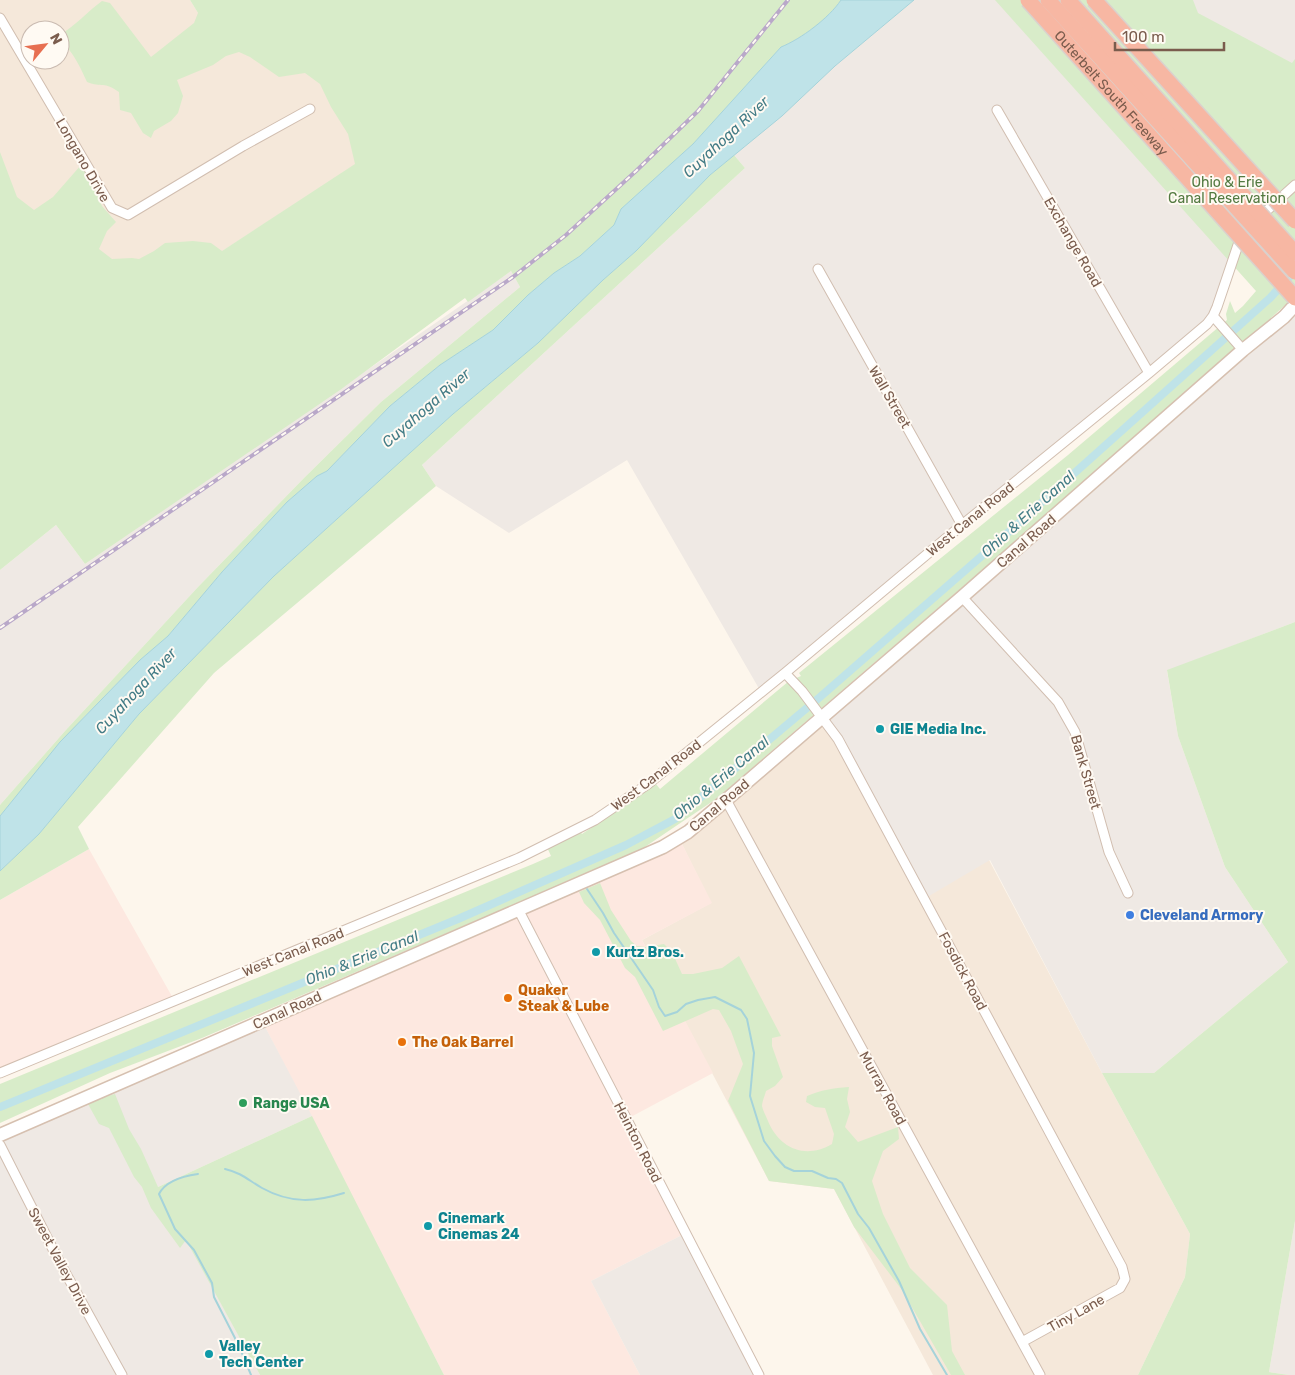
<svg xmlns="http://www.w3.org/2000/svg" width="1295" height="1375" font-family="Rubik,sans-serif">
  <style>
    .residential { fill: #f5e8da; fill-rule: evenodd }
    .commercial { fill: #fde8e0 }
    .industrial { fill: #efe9e4 }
    .green { fill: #d8ecc9 }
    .water { fill: #bfe3e8; stroke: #a5d3da }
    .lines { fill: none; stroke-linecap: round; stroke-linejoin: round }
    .stream { stroke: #a5d3da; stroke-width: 2 }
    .canal { stroke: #bfe3e8; stroke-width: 8 }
    .street-casing { stroke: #d1beb0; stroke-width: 11 }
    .secondary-casing { stroke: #d6c0b0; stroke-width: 15 }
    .street { stroke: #fff; stroke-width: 9 }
    .secondary { stroke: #fff; stroke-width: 12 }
    .rail-casing { stroke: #b9a8c9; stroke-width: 4 }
    .rail { stroke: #fffaf3; stroke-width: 2; stroke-dasharray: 5.5; stroke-linecap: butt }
    .highway-bridge-casing { stroke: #dad1cd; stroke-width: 18; stroke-linecap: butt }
    .highway-bridge { stroke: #f7b7a3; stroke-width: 15 }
    .culture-dot { fill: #0f9aa8; stroke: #fffaf3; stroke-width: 2 }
    .shop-dot { fill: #3f7fe0; stroke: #fffaf3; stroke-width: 2 }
    .food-dot { fill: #e8710a; stroke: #fffaf3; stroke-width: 2 }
    .leisure-dot { fill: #2e9e5b; stroke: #fffaf3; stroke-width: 2 }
    .labels { text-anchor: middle; stroke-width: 4; stroke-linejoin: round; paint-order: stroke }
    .street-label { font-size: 14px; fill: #7a5c4d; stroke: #fffaf3 }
    .park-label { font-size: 14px; fill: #537a41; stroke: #fffaf3 }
    .culture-label { font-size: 14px; font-weight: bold; fill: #0d838f; stroke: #fffaf3; text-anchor: start }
    .shop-label { font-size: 14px; font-weight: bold; fill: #366cbe; stroke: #fffaf3; text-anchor: start }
    .food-label { font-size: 14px; font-weight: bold; fill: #c56008; stroke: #fffaf3; text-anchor: start }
    .leisure-label { font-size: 14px; font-weight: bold; fill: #27864d; stroke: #fffaf3; text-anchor: start }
    .water-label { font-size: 15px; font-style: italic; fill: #437c86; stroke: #fffaf3 }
  </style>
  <rect width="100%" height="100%" fill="#fdf6ec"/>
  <!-- residential -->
  <path class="residential" d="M0,0h190l26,42 109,1 59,103 -297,193 -87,-136zM30,30h30v30h-30z
    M823,716l166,144 113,213 88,161 -5,43 -47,98h-205l-99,-186 -65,-8 -127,-241 69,-37 -32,-65z"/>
  <!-- commercial -->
  <path class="commercial" d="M679,838l33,65 -70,37 71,133 -86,46 59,114 -95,48 49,94h-196l-182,-354z
    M89,849l85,151 -174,71v-171z"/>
  <!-- industrial -->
  <path class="industrial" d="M914,0h114l212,239 -27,77 -452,376 -134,-232 -118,73 -73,-47 -14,-21 323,-297 -11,-13 48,-39 53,-50z
    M1118,0h177v197z
    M511,271l9,16 -139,115 -77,76 -106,109 -133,144 -65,74v-235l56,-45 29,39z
    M1295,306v316l-128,49 11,65 47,131 63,95 -134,111h-52l-112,-213 -66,39 -101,-183z
    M262,1021l50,95 -154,71 102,188h-260v-240z
    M1295,1221v154h-6l-20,-3z
    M686,1233l73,142h-119l-49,-94z"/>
  <!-- green -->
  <path class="green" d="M190,0h651c-12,18 -40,39 -60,47l-88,97 -72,65 -7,16 -34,31 -26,17 -26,22 -35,35 -53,35 -50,41 -63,65 -10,5 -30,26 -65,70 -54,64 -28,24 -56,57 -84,99v-11l65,-74 133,-144 106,-109 77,-76 139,-115 -9,-16 -43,31 -3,-4 -125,92 -255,174 -29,-39 -56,45v-418l17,45 17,13 19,-13 28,-32 7,9 14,32 14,16 -9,9 -8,18 13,10 20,-1 7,1 15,-8 11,-8 28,-2 18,2 11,8 133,-87 -7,-30 -17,-27 -11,-23 -15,-11 -26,4 -29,-20 -11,-5 -13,4 -13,9 -36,15 6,16 -5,17 -7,8 -17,10 -3,7 -8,-5 -12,-20 -11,-3 -1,-18c-15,-11 -17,-4 -32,-10 -6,-13 -11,-24 -20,-35l-7,-1v-11c16,-10 27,-23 42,-34l8,2 41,54 43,-34 4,-10z
    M995,0h198l5,13 94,50 3,-4v237l-3,3 -126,113 -450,387 -86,58 -155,64 -273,117 -92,35 -110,50v-39l533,-220 18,-8 -5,-11 33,-15 3,4 74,-50 4,5 129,-108 12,-5 -2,-3 269,-218 159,-135 -1,-6 4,-13 5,12 8,-7 13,-15z
    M734,155l11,13 -323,297 14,21 -222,187 -136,154 11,22 -89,51v-29l39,-37 100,-120 135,-138 179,-162 85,-71 65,-63 33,-29 74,-76z
    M1295,622v599l-26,151 20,3h-151l47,-98 5,-43 -88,-161h52l134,-111 -63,-95 -47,-131 -11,-66z
    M600,883l11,27 20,31 6,5 8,1 19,-3 8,8 10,22h11l29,-6 17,-12 42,80 -9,2v8l11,31 -8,9 -9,5c-1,4 -4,11 -4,15 1,5 4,10 6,15 11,27 37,39 64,23l2,-10 -9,-26 -10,-1 -9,-5 1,-6c14,-6 26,-8 42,-9l-2,12 3,13 -5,15 13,15 40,-15 1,12 -16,12 -11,30 11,33 27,54 37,37 5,46 13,24h-14l-49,-85 -48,-63 -20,-38 -65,-8 -41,-80 15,-37 -12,-33 -12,-21 -6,-1 -50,22 -28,-54 -10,-9 -25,-48 -16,-17 -5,-11z
    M115,1094l14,35 12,20 17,38 154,-71 132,259h-184l-74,-135 -6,8 -29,-40 -9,-21 -8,-10 -25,-49 -10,-4 -11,-20 10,-5z"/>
  <!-- water -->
  <path class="water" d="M841,0h73l-79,66 -53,50 -72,59 -74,76 -33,29 -65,63 -85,71 -179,162 -135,138 -100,120 -39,37v-55l60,-74 80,-82 28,-24 54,-64 65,-70 30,-26 10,-5 63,-65 50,-41 53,-35 35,-35 26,-22 26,-17 34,-31 7,-16 72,-65 88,-97c20,-8 48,-29 60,-47z"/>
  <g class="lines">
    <!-- stream -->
    <path class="stream" d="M587,889l16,24 11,20 39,57 6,17 6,9 12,-4 9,-8 12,-4 17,-3 26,13 6,9 7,34 -4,43 14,45 11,15 10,11 9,4h18l16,7 8,1 6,4 16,31 11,14 30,53 21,48 27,46
      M225,1169c17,4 23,11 37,19 29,16 53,14 82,5
      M198,1174c-14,2 -32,6 -39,20l16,35 19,21 18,33 2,14 25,49 12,29"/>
    <!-- canal -->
    <path class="canal" d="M0,1107l458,-188 168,-74 49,-26 145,-122 164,-143 286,-256 25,-27"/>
    <defs>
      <path id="street" d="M0,18l112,190 16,7 115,-69 67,-37
        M997,110l152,263
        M818,269l144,256
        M1213,316l30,34
        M962,597l96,105 17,30 34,120 19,41
        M785,673l17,18 36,48 284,528 3,12 -5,9 -98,54
        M726,800l314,575
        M518,909l241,466
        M0,1073l519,-215 76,-38 53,-36 137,-111 177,-148 187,-152 58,-49 6,-8 4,-9 23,-68 12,-15 43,-39
        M0,1145l60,118 62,112"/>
      <path id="secondary" d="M0,1135l663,-288 25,-15 38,-32 236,-203 281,-247 41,-33 11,-12"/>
    </defs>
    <!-- street casing -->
    <use href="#street" class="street-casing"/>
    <!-- secondary casing -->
    <use href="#secondary" class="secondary-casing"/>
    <!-- street -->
    <use href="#street" class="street"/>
    <!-- secondary -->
    <use href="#secondary" class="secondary"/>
    <defs>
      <path id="rail" d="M0,628l513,-351 53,-42 70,-64 62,-60 90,-111"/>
    </defs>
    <!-- rail casing -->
    <use href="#rail" class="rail-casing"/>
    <!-- rail -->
    <use href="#rail" class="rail"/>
    <defs>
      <g id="highway-bridge">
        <path id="s1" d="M1028,0l267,298"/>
        <path d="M1048,0l247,272"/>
        <path d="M1068,0l227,253"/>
        <path d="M1094,0l201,221"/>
      </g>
    </defs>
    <!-- highway-bridge casing -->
    <use href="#highway-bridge" class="highway-bridge-casing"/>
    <!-- highway-bridge -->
    <use href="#highway-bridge" class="highway-bridge"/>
  </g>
  <!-- markers -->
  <g class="culture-dot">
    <circle cx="880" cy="729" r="5"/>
    <circle cx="596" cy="952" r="5"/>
    <circle cx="428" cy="1226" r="5"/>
    <circle cx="209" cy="1354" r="5"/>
  </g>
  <circle class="shop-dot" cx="1130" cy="915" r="5"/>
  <g class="food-dot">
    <circle cx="508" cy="998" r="5"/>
    <circle cx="402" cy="1042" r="5"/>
  </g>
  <circle class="leisure-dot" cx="243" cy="1103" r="5"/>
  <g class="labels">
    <!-- street labels -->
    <g class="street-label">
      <text dy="5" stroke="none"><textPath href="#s1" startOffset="125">Outerbelt South Freeway</textPath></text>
      <text transform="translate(83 160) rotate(60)" y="5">Longano Drive</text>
      <text transform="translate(1073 242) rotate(60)" y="5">Exchange Road</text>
      <text transform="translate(890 397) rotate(60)" y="5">Wall Street</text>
      <text transform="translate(970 519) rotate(-39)" y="5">West Canal Road</text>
      <text transform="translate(1026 541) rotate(-41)" y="5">Canal Road</text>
      <text transform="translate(1086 772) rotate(74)" y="5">Bank Street</text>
      <text transform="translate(656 775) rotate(-37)" y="5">West Canal Road</text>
      <text transform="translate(719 805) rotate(-40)" y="5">Canal Road</text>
      <text transform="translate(293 952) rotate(-22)" y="5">West Canal Road</text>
      <text transform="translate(963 971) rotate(62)" y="5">Fosdick Road</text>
      <text transform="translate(287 1010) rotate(-24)" y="5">Canal Road</text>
      <text transform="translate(883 1088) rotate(61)" y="5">Murray Road</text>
      <text transform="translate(638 1142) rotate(63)" y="5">Heinton Road</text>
      <text transform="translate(60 1261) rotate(62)" y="5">Sweet Valley Drive</text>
      <text transform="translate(1076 1313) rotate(-29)" y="5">Tiny Lane</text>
    </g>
    <!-- park labels -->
    <g class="park-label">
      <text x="1227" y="187">Ohio &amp; Erie<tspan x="1227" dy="16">Canal Reservation</tspan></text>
    </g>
    <!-- culture labels -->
    <g class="culture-label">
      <text x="890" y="734">GIE Media Inc.</text>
      <text x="606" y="957">Kurtz Bros.</text>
      <text x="438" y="1223">Cinemark<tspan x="438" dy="16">Cinemas 24</tspan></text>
      <text x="219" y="1351">Valley<tspan x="219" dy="16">Tech Center</tspan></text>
    </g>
    <!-- shop labels -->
    <g class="shop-label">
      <text x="1140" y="920">Cleveland Armory</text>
    </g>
    <!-- food labels -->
    <g class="food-label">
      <text x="518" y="995">Quaker<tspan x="518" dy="16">Steak &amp; Lube</tspan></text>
      <text x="412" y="1047">The Oak Barrel</text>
    </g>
    <!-- leisure labels -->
    <g class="leisure-label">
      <text x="253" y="1108">Range USA</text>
    </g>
    <!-- water labels -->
    <g class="water-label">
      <text transform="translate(726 137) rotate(-43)" y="5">Cuyahoga River</text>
      <text transform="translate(426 408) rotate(-41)" y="5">Cuyahoga River</text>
      <text transform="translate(1028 514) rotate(-42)" y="5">Ohio &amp; Erie Canal</text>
      <text transform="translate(136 691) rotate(-47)" y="5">Cuyahoga River</text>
      <text transform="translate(721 778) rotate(-40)" y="5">Ohio &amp; Erie Canal</text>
      <text transform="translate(362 958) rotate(-22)" y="5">Ohio &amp; Erie Canal</text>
    </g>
  </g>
  <!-- north arrow -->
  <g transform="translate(45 45) rotate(61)"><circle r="24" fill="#fffaf3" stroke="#cabbb1"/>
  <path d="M0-4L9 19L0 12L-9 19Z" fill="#e76f51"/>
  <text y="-8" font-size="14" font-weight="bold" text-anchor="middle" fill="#7a5c4d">N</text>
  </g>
  <!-- scale -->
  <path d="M1115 42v8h109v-8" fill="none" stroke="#7a5c4d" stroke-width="2.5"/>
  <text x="1122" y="42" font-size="15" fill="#7a5c4d" stroke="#fffaf3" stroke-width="4" paint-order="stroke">100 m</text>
</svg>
